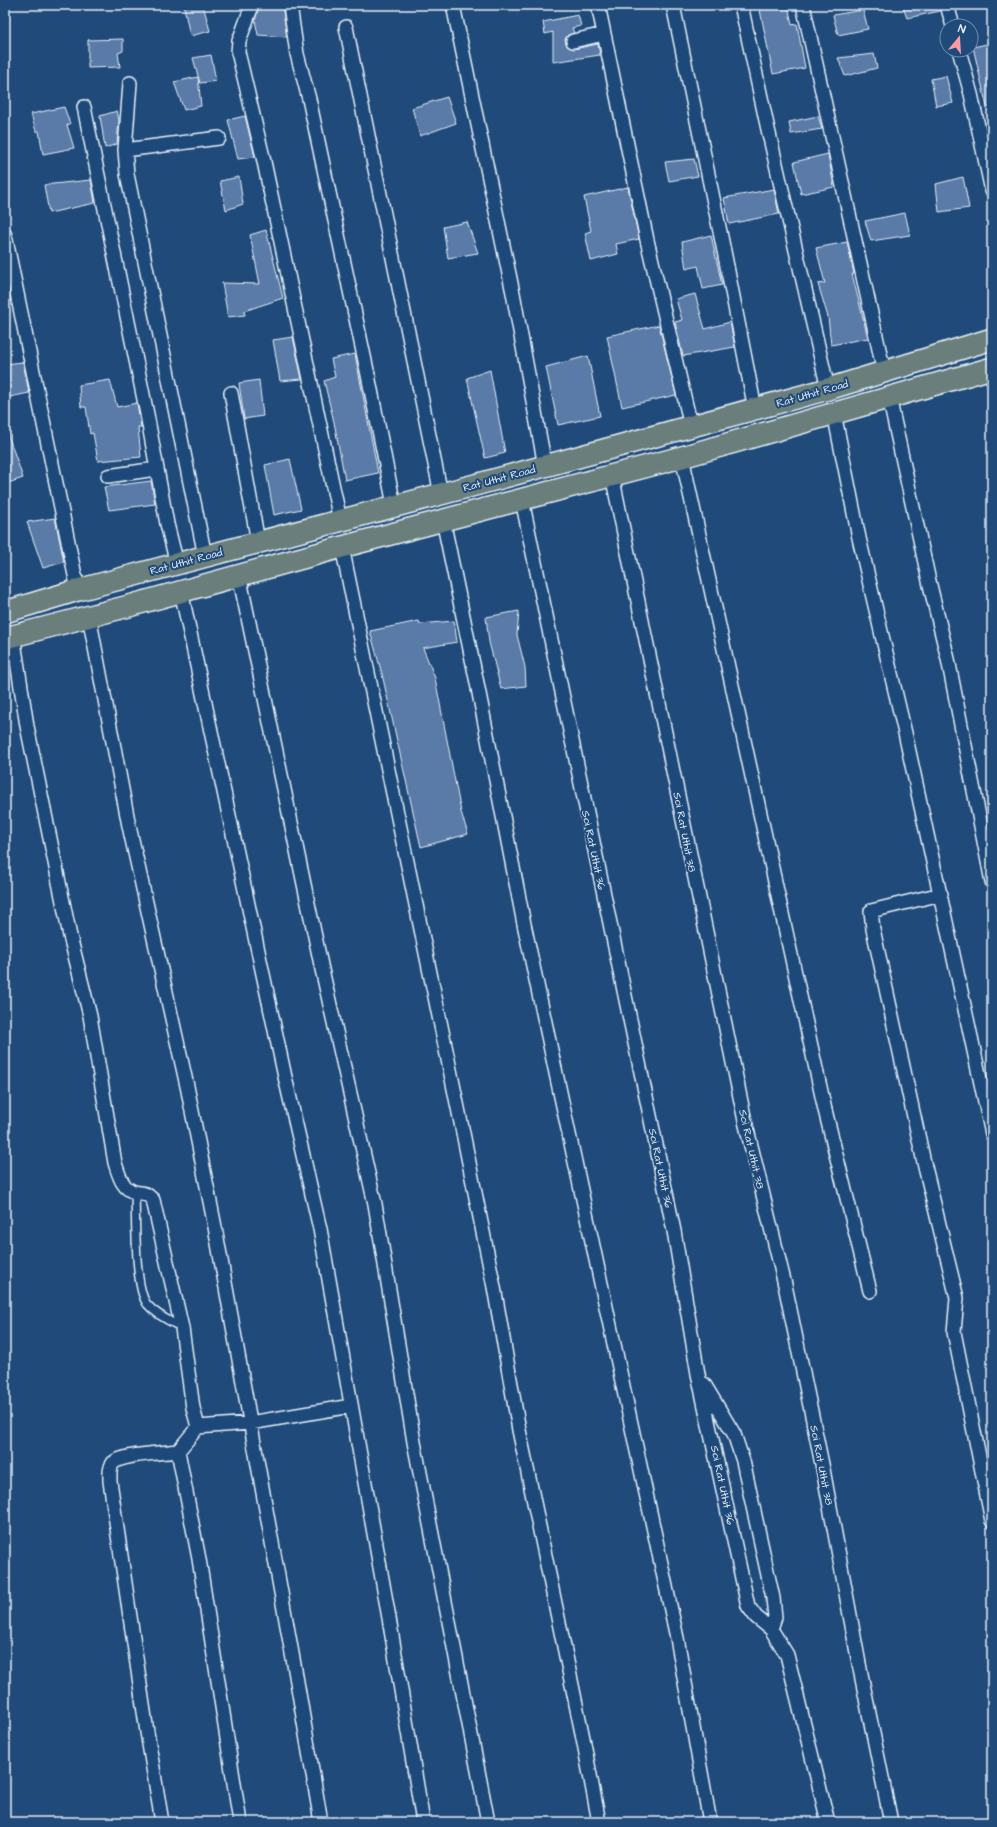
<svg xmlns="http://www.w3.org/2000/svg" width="997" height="1827" font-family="'Architects Daughter',sans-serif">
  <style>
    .building { fill: #5a7aa7; stroke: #e8f1f8 }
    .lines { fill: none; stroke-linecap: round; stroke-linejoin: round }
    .service-casing { stroke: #e8f1f8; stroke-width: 10 }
    .minor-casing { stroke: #e8f1f8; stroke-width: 16 }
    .primary-casing { stroke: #e8f1f8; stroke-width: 24 }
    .service { stroke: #1f4a7a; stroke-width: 7 }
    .minor { stroke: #1f4a7a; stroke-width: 13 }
    .primary { stroke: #6b7f7c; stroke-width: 21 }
    .labels { text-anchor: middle; stroke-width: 4; stroke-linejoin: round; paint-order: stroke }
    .street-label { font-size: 11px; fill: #e8f1f8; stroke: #1f4a7a }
  </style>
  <rect width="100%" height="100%" fill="#1f4a7a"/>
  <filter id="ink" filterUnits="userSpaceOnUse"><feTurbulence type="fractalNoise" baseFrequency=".025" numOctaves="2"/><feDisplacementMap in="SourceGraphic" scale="8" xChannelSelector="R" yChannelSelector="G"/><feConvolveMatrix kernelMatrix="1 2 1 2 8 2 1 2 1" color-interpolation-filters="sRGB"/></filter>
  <g filter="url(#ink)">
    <!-- building -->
    <path class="building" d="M194,5h9l7,26 -20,5 -6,-29z
      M255,5h27l5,32 -29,-2 -3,-15 3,-10z
      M759,5h29l4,20 5,-1 8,44 -32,6z
      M902,5h37l1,6 -33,7z
      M863,10l5,19 -30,6 -5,-20z
      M578,15l3,11 -9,2 2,5 -6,2 -3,4 2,7 7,3 24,-5 2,11 -47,7v-30l-8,2 -2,-12z
      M123,39v12l-5,2 2,14 -32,1v-28z
      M992,43v64h-5l-14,-60z
      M874,54l3,14 -32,8 -7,-18z
      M211,55l5,26 -16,2 -7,-25z
      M946,76l7,27 -17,3 -5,-27z
      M198,77l3,29 -17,4 -10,-28z
      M447,97l9,26 -36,13 -8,-28z
      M64,107l6,17 -3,1 7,23 -31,6 -4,-23h-3l-5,-17z
      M117,111l2,9 -2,24 -12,4 -5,-32z
      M245,116l10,41 -17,2 -10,-39z
      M818,116l4,13 -31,5 -2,-12z
      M828,154l6,33 -33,7 -7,-32z
      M694,159l4,17 -29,5 -4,-19z
      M239,177l4,27 -17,6 -6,-29z
      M963,177l6,31 -30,4 -3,-28z
      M91,180l4,23 -46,10 -5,-28z
      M628,187l11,52 -23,5 2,10 -27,7 -6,-28 6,-2 -7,-34z
      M774,189l5,25 -50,10 -5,-26z
      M905,213l5,22 -39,6 -6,-20z
      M467,222l11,31 -30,5 -5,-31z
      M266,230l17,68 -39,13 1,4 -17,2 -6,-34 38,1 -10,-49z
      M711,235l11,50 -19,4 -5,-23 -12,3 -4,-27z
      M847,242l7,32h-2l16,64 -37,7 -3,-28 -10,-33 7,-1 -9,-35z
      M695,294l10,35 25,-7 5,25 -52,9 -8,-34 7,-2 -6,-21z
      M659,325l17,70 -54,12 -15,-71z
      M293,337l9,42 -22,2 -7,-41z
      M355,354l23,119 -33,7 -11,-58 -10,-41 11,-4 -4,-18z
      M588,356l12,60 -42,9 -12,-58z
      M23,362l6,31 -24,5v-34z
      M490,370l15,83 -20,5 -18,-80z
      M110,380l7,27 20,-4 4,24h-3l3,30 -43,4 -5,-28 -3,1 -4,-27h-5l-2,-22z
      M259,380l4,36 -19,3 -5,-36z
      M7,432l16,46 -18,6v-51z
      M290,459l11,50 -27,6 -9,-50z
      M151,481l4,23 -46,6 -5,-23z
      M55,518l9,44 -21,6 -16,-46z
      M519,611l-2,24 8,32 1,19 -25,3 -12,-47 -3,-25z
      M419,621l1,3 34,-3 3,21 -34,6 12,30 26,134 7,22 -47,13 -39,-173 -12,-43z"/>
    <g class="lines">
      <defs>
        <path id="service" d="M989,371l3,18
          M135,1192c1,24 -1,95 12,112 9,11 23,17 35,24"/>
        <path id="minor" d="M290,5l7,49 12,45 59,276 26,130
          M453,5l60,288 32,173
          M598,5l49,235 44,186
          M673,5l52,251 30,153
          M741,5l26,120 61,264
          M803,5l81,367
          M947,5l6,21
          M250,11l-11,30 -1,11 25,105 77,363
          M346,27l95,467
          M573,41l31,-7
          M959,50l12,44 21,97
          M130,83l-5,67 2,24 78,382
          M84,107l63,307 20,110 10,40
          M125,150l94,-12
          M5,235l73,355
          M231,393l27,149
          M889,397l40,184 19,78 44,223
          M834,413l25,125 46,195 87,401
          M682,457l143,653 45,181
          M612,475l133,646 40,164 38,184 37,200 31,153
          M108,476l48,-7
          M522,500l152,731 24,143 50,232 8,11 15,12 16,26 41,167
          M443,520l34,163 47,241 153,714 33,184
          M342,547l117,566 35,174 25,143 64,308 16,84
          M239,575l82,390 54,239 39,238 74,380
          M181,591l104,486 35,152 69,389 34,204
          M89,616l40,210 58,260 28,141 80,443 26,152
          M13,635l14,91 43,210 20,80 25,147c4,12 7,26 20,29 10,2 10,0 18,8l29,128 11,80 5,19 -20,24c-14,2 -55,3 -65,12 -4,5 -3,12 -3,18l37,251 15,90
          M941,894l-70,17 2,18 52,238 32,131 -3,34 38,189
          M704,1384l30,50 9,27 30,137 2,19 -4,12
          M198,1427l52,-4 101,-17
          M178,1451l21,108 41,263"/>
        <path id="primary" d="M5,612l73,-22 397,-105 353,-96 164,-50
          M5,638l124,-32 213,-59 340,-90 310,-89"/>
      </defs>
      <!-- service casing -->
      <use href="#service" class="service-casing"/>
      <!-- minor casing -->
      <use href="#minor" class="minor-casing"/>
      <!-- primary casing -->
      <use href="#primary" class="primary-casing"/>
      <!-- service -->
      <use href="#service" class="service"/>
      <!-- minor -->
      <use href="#minor" class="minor"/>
      <!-- primary -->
      <use href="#primary" class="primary"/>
    </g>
  </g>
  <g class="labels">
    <!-- street labels -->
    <g class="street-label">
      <text transform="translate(812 393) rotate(-16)" y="4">Rat Uthit Road</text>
      <text transform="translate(499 478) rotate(-15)" y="4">Rat Uthit Road</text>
      <text transform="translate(186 561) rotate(-15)" y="4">Rat Uthit Road</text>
      <text transform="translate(685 832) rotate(79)" y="4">Soi Rat Uthit 38</text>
      <text transform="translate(594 850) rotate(78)" y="4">Soi Rat Uthit 36</text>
      <text transform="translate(752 1149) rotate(77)" y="4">Soi Rat Uthit 38</text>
      <text transform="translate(661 1168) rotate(78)" y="4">Soi Rat Uthit 36</text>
      <text transform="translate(822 1465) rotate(79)" y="4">Soi Rat Uthit 38</text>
      <text transform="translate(723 1485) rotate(78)" y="4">Soi Rat Uthit 36</text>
    </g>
  </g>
  <!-- margin -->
  <rect width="997" height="1827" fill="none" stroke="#1f4a7a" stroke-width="20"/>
  <rect x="10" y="10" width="977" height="1807" fill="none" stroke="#e8f1f8" stroke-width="1.5" filter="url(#ink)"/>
  <!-- north arrow -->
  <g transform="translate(959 38) rotate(18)"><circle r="19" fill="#1f4a7a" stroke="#6f8dac"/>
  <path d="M0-3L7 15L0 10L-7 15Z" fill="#ff9aa2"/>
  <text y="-6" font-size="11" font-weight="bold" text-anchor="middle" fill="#e8f1f8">N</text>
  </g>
</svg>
